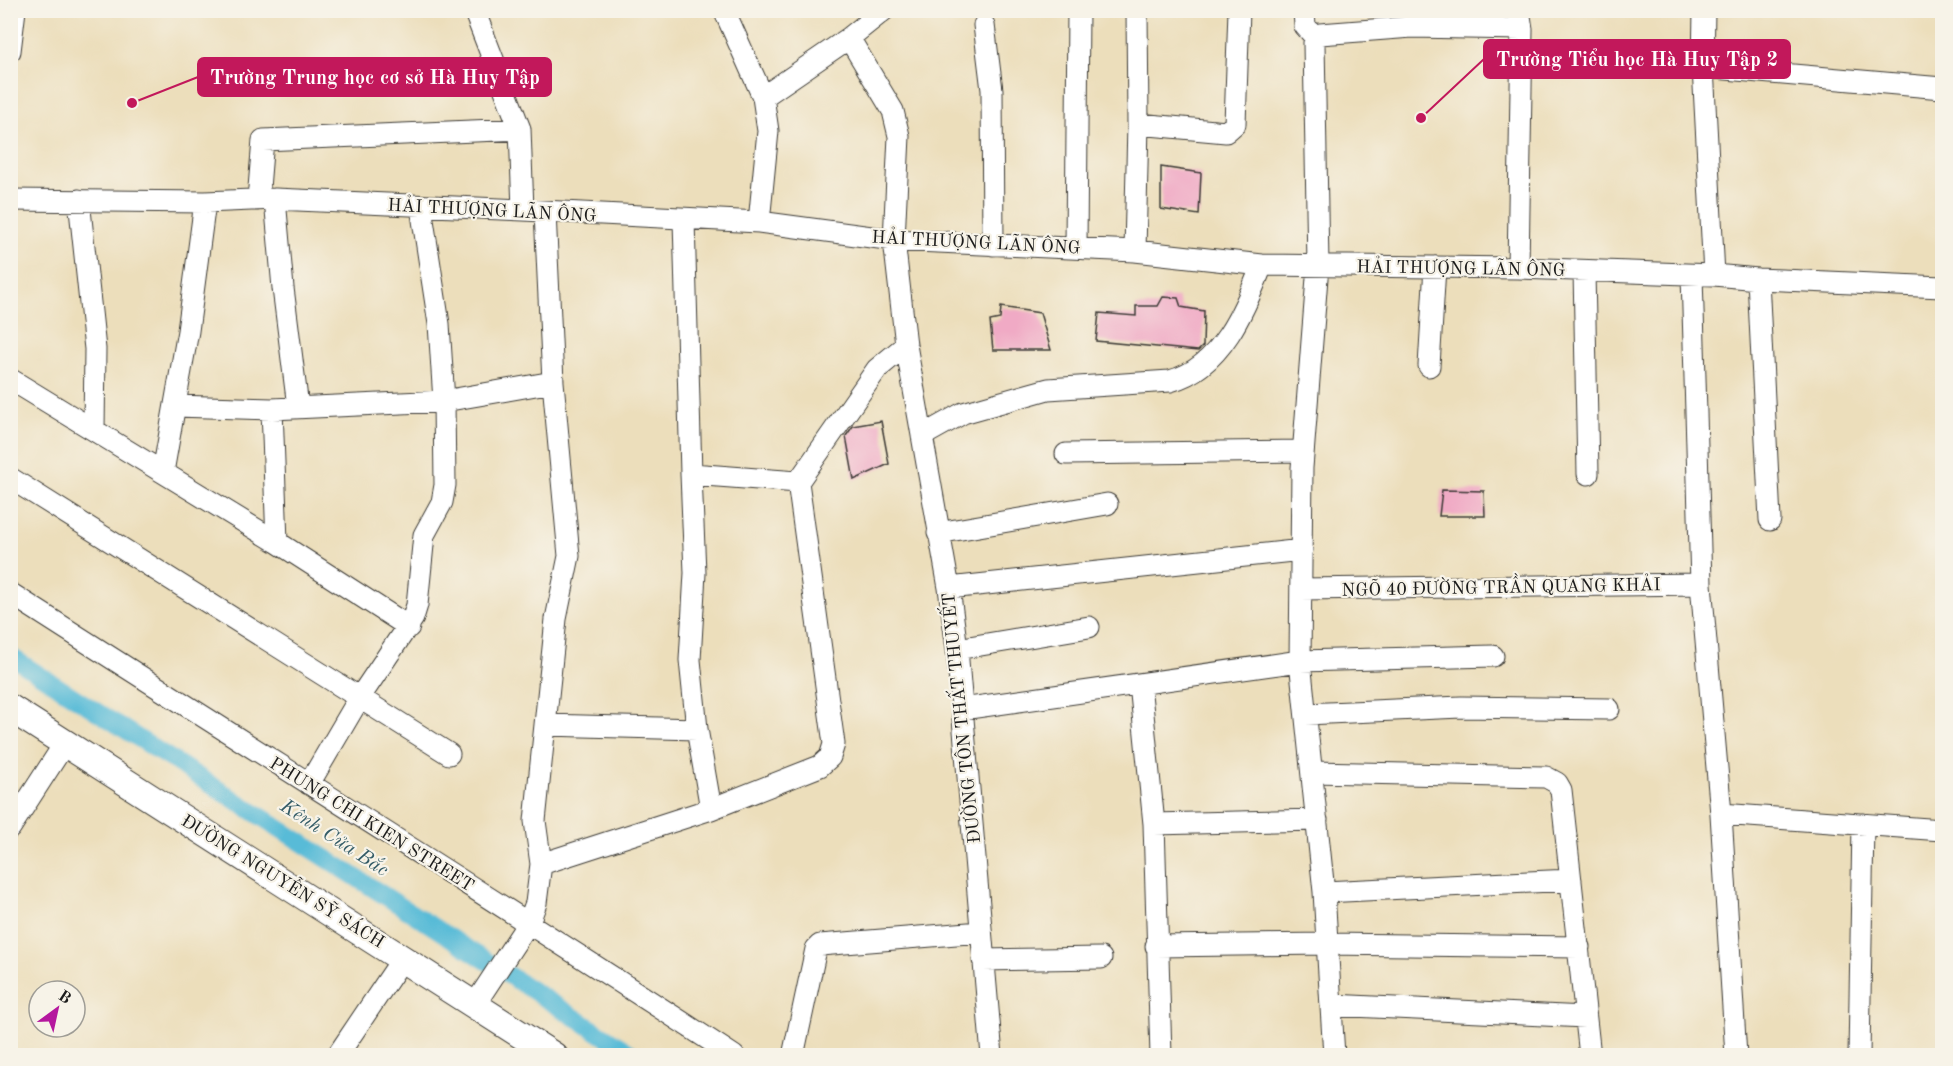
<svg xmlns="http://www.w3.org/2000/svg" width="1953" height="1066" font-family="'Old Standard TT',serif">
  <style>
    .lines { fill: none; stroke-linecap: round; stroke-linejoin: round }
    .canal { stroke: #59bbd7; stroke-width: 18 }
    .building { fill: #f0aac5 }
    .minor-casing { stroke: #3b3934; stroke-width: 23 }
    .major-casing { stroke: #3b3934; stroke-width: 29 }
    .minor { stroke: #fff; stroke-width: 21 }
    .major { stroke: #fff; stroke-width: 27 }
    .labels { text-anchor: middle; stroke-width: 4.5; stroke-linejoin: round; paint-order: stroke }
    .street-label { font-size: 18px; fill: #1c1c1c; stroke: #f7f3e8 }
    .water-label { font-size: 20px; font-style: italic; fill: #345c67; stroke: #f7f3e8 }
    .leader { fill: none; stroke: #c2185b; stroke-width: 2 }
    .callout-dot { fill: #c2185b; stroke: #f7f3e8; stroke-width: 2 }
    .callout { fill: #c2185b; stroke: #c2185b; stroke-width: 2 }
    .callout-label { font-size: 20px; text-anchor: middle; font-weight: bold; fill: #fff }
  </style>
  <rect width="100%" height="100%" fill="#f7f3e8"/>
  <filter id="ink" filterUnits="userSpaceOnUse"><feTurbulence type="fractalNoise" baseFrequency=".0167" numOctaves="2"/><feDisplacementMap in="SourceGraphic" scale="12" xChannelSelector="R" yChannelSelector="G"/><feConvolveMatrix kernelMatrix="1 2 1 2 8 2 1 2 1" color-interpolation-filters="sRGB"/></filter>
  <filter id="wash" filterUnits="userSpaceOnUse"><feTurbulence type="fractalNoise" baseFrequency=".008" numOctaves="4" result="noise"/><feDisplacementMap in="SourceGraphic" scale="24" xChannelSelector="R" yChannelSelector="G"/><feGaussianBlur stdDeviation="1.35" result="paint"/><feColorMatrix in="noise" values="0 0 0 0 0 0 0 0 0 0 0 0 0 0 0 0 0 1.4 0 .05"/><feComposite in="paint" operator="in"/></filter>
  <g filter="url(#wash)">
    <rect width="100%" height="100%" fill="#ecdebb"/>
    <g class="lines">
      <!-- canal -->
      <path class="canal" d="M10,656l625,400"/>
    </g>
    <g id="blocks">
      <!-- building -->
      <path class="building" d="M1161,167l40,6 -2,42 -38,-6z
        M1163,297l15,1 3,9 23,4 -1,35 -5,5 -102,-10 3,-28 37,3v-10h22z
        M1001,307l39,6 11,37h-58l-3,-29 10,-2z
        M881,421l8,43 -35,16 -8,-44 7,-10z
        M1442,490l42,1 1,25h-46z"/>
    </g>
  </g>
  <g filter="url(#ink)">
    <use href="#blocks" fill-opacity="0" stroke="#3b3934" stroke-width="1.5"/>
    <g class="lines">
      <defs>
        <path id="minor" d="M474,10l46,119 3,81
          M724,10l39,87 5,34 -9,91
          M1304,10l1,16 10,11
          M1704,10l-1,57 11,208
          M984,25l8,65 1,155
          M849,38l44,73 6,25 -5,104 12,105 43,243 8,61 35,407
          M10,51l5,-41
          M1703,67l239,21
          M763,97l86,-59 35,-28
          M1138,124l88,8 9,-8 4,-114
          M275,199l8,89 15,119
          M10,200l195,2 70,-3 248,11 236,12 135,18 241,11 127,14 256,3 196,7 44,4 184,8
          M79,200l16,149 -1,81
          M258,200l5,-60 257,-11
          M684,220l7,254 4,99 -5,87 7,69 14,80
          M1076,247l2,-237
          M1135,251l3,-127 -1,-114
          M1518,268l4,-239 -3,-19
          M1584,271l4,203
          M1692,275l9,309 20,230 15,242
          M1758,279l12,241
          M1429,366l6,-99
          M10,379l267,163 132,85
          M176,406l96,3 172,-8 109,-19
          M272,409l5,133
          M922,436l41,-23 85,-24 122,-8c51,-13 75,-72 92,-116
          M1066,454l237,-3
          M163,472l25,-141 17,-129
          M691,474l107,8
          M10,478l439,276
          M938,533l169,-29
          M949,588l353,-38
          M1301,589l400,-5
          M10,593c241,155 484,306 724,463
          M957,649l132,-22
          M1140,684l14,140 7,232
          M962,709l338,-48 193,-5
          M1306,714l155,-7 148,2
          M545,725l152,4
          M1313,772l233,5 11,6 4,7 29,266
          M309,784l51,-87 53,-79 4,-13 7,-70 18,-33 3,-17 -1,-84 -5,-77 -18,-117
          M1721,814l221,16
          M1154,824l163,-4
          M10,828l55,-85
          M541,864l170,-55 109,-43 10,-9 4,-13 -36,-262 79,-113 29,-24
          M1324,892l247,-12
          M1156,946l171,-2 252,3
          M983,960l118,-2
          M475,1004l54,-82 7,-19 5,-39 -6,-43 21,-202 13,-63 -16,-174 -8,-170
          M1331,1005l254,12
          M337,1056l66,-98
          M793,1056l23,-107 4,-4 161,-13
          M1334,1056l-10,-164 -24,-231 2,-193 16,-203 -4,-222 1,-6 5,-3 92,-7 110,2
          M1859,1056l4,-232"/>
        <path id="major" d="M10,708l544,348"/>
      </defs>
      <!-- minor casing -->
      <use href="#minor" class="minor-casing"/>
      <!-- major casing -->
      <use href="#major" class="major-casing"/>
      <!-- minor -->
      <use href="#minor" class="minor"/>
      <!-- major -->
      <use href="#major" class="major"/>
    </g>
  </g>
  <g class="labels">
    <!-- street labels -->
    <g class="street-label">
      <text transform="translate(492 210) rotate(3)" y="6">HẢI THƯỢNG LÃN ÔNG</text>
      <text transform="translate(976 242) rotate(3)" y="6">HẢI THƯỢNG LÃN ÔNG</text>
      <text transform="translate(1461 268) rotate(1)" y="6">HẢI THƯỢNG LÃN ÔNG</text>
      <text transform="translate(1501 587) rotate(-1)" y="6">NGÕ 40 ĐƯỜNG TRẦN QUANG KHẢI</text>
      <text transform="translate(961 718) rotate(-96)" y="6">ĐƯỜNG TÔN THẤT THUYẾT</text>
      <text transform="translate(372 824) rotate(32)" y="6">PHUNG CHI KIEN STREET</text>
      <text transform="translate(283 881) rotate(32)" y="6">ĐƯỜNG NGUYỄN SỸ SÁCH</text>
    </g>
    <!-- water labels -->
    <g class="water-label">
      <text transform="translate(335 837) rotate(33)" y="7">Kênh Cửa Bắc</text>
    </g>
  </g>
  <!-- callouts -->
  <path class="leader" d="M1421 118L1484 59M132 103L198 77"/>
  <g class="callout-dot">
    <circle cx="1421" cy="118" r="6"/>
    <circle cx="132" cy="103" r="6"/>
  </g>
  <g class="callout">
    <rect x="1484" y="40" width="306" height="38" rx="6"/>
    <rect x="198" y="58" width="353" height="38" rx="6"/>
  </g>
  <g class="callout-label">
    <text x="1637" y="66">Trường Tiểu học Hà Huy Tập 2</text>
    <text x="375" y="84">Trường Trung học cơ sở Hà Huy Tập</text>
  </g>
  <!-- margin -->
  <rect width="1953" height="1066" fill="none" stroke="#f7f3e8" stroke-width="36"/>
  <!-- north arrow -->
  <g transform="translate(57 1009) rotate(33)"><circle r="28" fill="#f7f3e8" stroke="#9f9d96" stroke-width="1.5"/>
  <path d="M0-4.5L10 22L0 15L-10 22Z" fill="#b5179e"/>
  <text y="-9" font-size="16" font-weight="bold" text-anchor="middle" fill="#1c1c1c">B</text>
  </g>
</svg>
